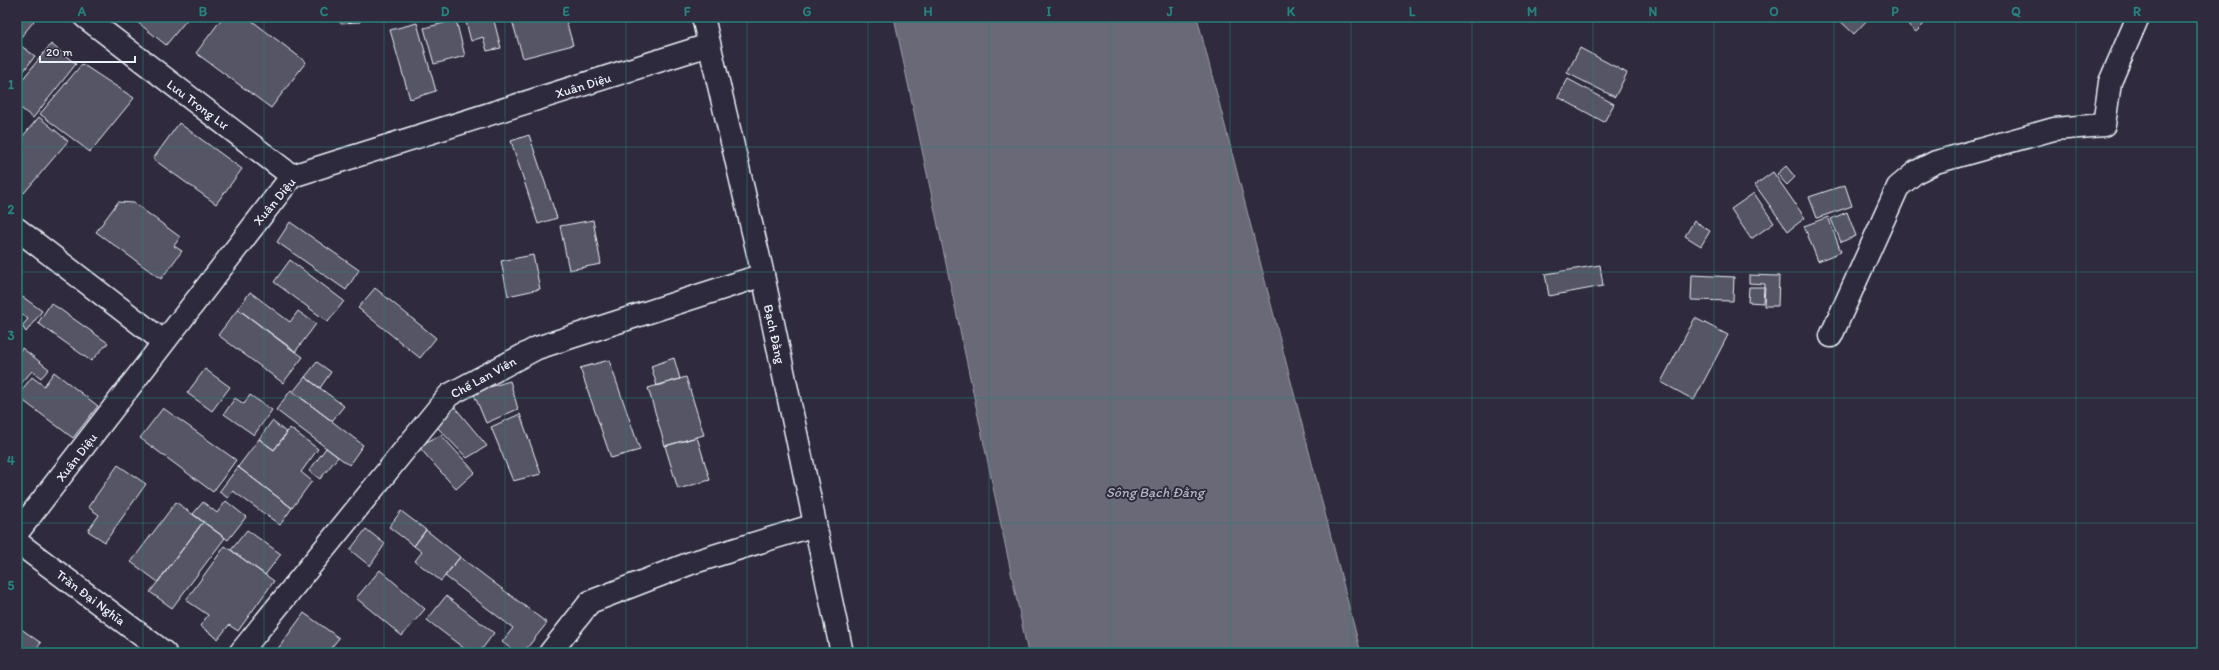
<svg xmlns="http://www.w3.org/2000/svg" width="2219" height="670" font-family="Itim,sans-serif">
  <style>
    .water { fill: #696978; stroke: #9c9fab }
    .building { fill: #575565; stroke: #e8f1f8 }
    .lines { fill: none; stroke-linecap: round; stroke-linejoin: round }
    .street-casing { stroke: #e8f1f8; stroke-width: 25 }
    .secondary-casing { stroke: #e8f1f8; stroke-width: 25 }
    .street { stroke: #2f2a3d; stroke-width: 22 }
    .secondary { stroke: #2f2a3d; stroke-width: 22 }
    .grid { fill: none; stroke: #25827c; stroke-width: 1; stroke-opacity: 0.55 }
    .labels { text-anchor: middle; stroke-width: 4; stroke-linejoin: round; paint-order: stroke }
    .street-label { font-size: 13px; fill: #e8f1f8; stroke: #2f2a3d }
    .water-label { font-size: 14px; font-style: italic; fill: #afb4be; stroke: #2f2a3d }
    .neatline { fill: none; stroke: #25827c; stroke-width: 1.5 }
    .grid-label { font-size: 13px; text-anchor: middle; font-weight: bold; fill: #25827c }
  </style>
  <rect width="100%" height="100%" fill="#2f2a3d"/>
  <filter id="ink" filterUnits="userSpaceOnUse"><feTurbulence type="fractalNoise" baseFrequency=".025" numOctaves="2"/><feDisplacementMap in="SourceGraphic" scale="8" xChannelSelector="R" yChannelSelector="G"/><feConvolveMatrix kernelMatrix="1 2 1 2 8 2 1 2 1" color-interpolation-filters="sRGB"/></filter>
  <g filter="url(#ink)">
    <!-- water -->
    <path class="water" d="M894,17h303l164,636h-333z"/>
    <!-- building -->
    <path class="building" d="M17,17h12l5,4 -17,21z
      M131,17h58l-23,28z
      M223,17h24l59,45 -35,46 -75,-55z
      M340,17h20v5l-20,1z
      M493,17l8,31 -14,3 -4,-14 -12,4 -6,-23z
      M511,17h54l8,28 -50,13z
      M1836,17h34l-16,17z
      M1900,17h31l-15,15z
      M456,20l9,36 -31,8 -10,-36z
      M417,23l19,68 -26,8 -20,-69z
      M17,43l18,13 -18,24z
      M51,44l25,20 -43,54 -16,-13v-19z
      M1580,48l47,25 -12,24 -48,-24z
      M82,64l52,34 -44,54 -50,-38z
      M1568,79l46,25 -10,18 -46,-25z
      M39,117l29,24 -44,52 -7,-5v-45z
      M179,123l63,46 -26,35 -63,-45z
      M529,135l28,83 -19,6 -27,-83z
      M1786,166l9,11 -8,8 -10,-11z
      M1773,172l32,46 -17,13 -33,-46z
      M1845,185l7,21 -35,12 -8,-21z
      M1754,193l20,30 -23,16 -20,-30z
      M118,202l16,1 46,34 -6,9 8,5 -21,28 -65,-47z
      M1847,212l9,24 -15,6 -10,-23z
      M1828,217l13,35 -23,9 -14,-35z
      M593,220l8,44 -32,6 -9,-44z
      M1694,221l16,10 -9,15 -16,-10z
      M290,222l69,48 -13,20 -69,-48z
      M533,255l7,34 -32,7 -7,-35z
      M290,260l54,41 -16,21 -54,-40z
      M1600,265l3,21 -54,10 -4,-22z
      M1692,275l42,2 -1,24 -42,-1z
      M1749,275l30,1 -1,30h-14l1,-22 -16,-1z
      M1749,287h15l-1,16 -15,-1z
      M375,288l61,50 -16,20 -62,-50z
      M250,292l40,30 8,-11 18,13 -21,28 -57,-43z
      M23,297l19,14 -16,21 -4,-6 6,-7 -11,-9v-6z
      M51,303l57,40 -17,18 -53,-38z
      M238,309l65,48 -20,26 -65,-48z
      M1695,318l33,17 -34,65 -33,-18z
      M22,348l27,21 -8,9 -9,-7 -13,15 -2,-2v-29z
      M674,358l6,21 -23,7 -6,-20z
      M609,360l31,90 -29,8 -31,-90z
      M317,362l14,10 -11,16 -15,-11z
      M205,369l25,18 -18,24 -25,-18z
      M54,372l44,34 -25,32 -56,-42 15,-19 12,9z
      M305,377l39,29 -12,15 -39,-29z
      M686,377l18,58 -39,11 -17,-58z
      M510,381l8,28 -32,14 -13,-31z
      M291,390l72,55 -14,20 -73,-55z
      M250,395l22,15 -18,25 -30,-21 11,-16 9,6z
      M453,405l34,41 -20,12 -33,-34z
      M163,408l73,52 -23,32 -73,-54z
      M520,414l21,60 -28,7 -22,-54z
      M272,421l15,12 -13,17 -15,-11z
      M290,428l28,21 -17,23 11,9 -20,27 -54,-41 21,-28 15,11z
      M441,435l34,37 -19,17 -38,-43z
      M697,437l13,43 -32,9 -13,-43z
      M326,448l12,9 -18,22 -11,-8z
      M118,465l28,19 -41,58 -17,-11 11,-16 -11,-8z
      M238,467l54,41 -12,17 -47,-34 -5,7 -9,-6z
      M226,501l20,16 -18,23 -35,-26 10,-12 14,11z
      M176,502l27,20 -45,60 -27,-20z
      M401,511l25,19 -12,16 -25,-19z
      M203,522l22,16 -53,70 -22,-16z
      M366,529l19,15 -15,22 -20,-16z
      M247,530l34,24 -16,21 -34,-25z
      M426,530l34,27 -19,24 -26,-20 7,-9 -8,-6z
      M225,546l49,35 -36,50 -9,-6 -11,14 -18,-13 8,-11 -22,-15z
      M460,557l87,66 -24,30h-6l-15,-11 11,-14 -68,-52z
      M380,570l45,39 -23,27 -46,-38z
      M446,596l48,37 -15,20h-9l-43,-33z
      M304,613l35,25 -12,15h-46l-4,-3z
      M17,626l24,17 -8,10h-16z"/>
    <g class="lines">
      <defs>
        <path id="street" d="M85,17l207,159
          M17,229l147,113
          M1831,336l67,-149 18,-15 20,-10 118,-33 50,-4 6,-43 28,-65
          M17,533l275,-357 417,-131
          M240,653l209,-258 88,-47 226,-73
          M550,653l40,-51 101,-39 124,-38"/>
        <path id="secondary" d="M703,17l60,258 79,378
          M17,542l148,111"/>
      </defs>
      <!-- street casing -->
      <use href="#street" class="street-casing"/>
      <!-- secondary casing -->
      <use href="#secondary" class="secondary-casing"/>
      <!-- street -->
      <use href="#street" class="street"/>
      <!-- secondary -->
      <use href="#secondary" class="secondary"/>
    </g>
  </g>
  <!-- grid -->
  <path class="grid" d="M143,17v636M264,17v636M384,17v636M505,17v636M626,17v636M747,17v636M868,17v636M989,17v636M1110,17v636M1230,17v636M1351,17v636M1472,17v636M1593,17v636M1714,17v636M1834,17v636M1955,17v636M2076,17v636M17,147h2185M17,272h2185M17,398h2185M17,523h2185"/>
  <g class="labels">
    <!-- street labels -->
    <g class="street-label">
      <text transform="translate(583 85) rotate(-17)" y="5">Xuân Diệu</text>
      <text transform="translate(198 104) rotate(37)" y="5">Lưu Trọng Lư</text>
      <text transform="translate(274 201) rotate(-50)" y="5">Xuân Diệu</text>
      <text transform="translate(775 334) rotate(78)" y="5">Bạch Đằng</text>
      <text transform="translate(483 377) rotate(-29)" y="5">Chế Lan Viên</text>
      <text transform="translate(76 457) rotate(-52)" y="5">Xuân Diệu</text>
      <text transform="translate(91 597) rotate(37)" y="5">Trần Đại Nghĩa</text>
    </g>
    <!-- water labels -->
    <g class="water-label">
      <text x="1155" y="497">Sông Bạch Đằng</text>
    </g>
  </g>
  <!-- margin -->
  <rect width="2219" height="670" fill="none" stroke="#2f2a3d" stroke-width="44"/>
  <!-- scale -->
  <path d="M40 56v6h95v-6" fill="none" stroke="#e8f1f8" stroke-width="2"/>
  <text x="46" y="56" font-size="12" fill="#e8f1f8" stroke="#2f2a3d" stroke-width="3" paint-order="stroke">20 m</text>
  <rect x="22" y="22" width="2175" height="626" class="neatline"/>
  <g class="grid-label">
    <text x="82" y="16">A</text>
    <text x="203" y="16">B</text>
    <text x="324" y="16">C</text>
    <text x="445" y="16">D</text>
    <text x="566" y="16">E</text>
    <text x="687" y="16">F</text>
    <text x="807" y="16">G</text>
    <text x="928" y="16">H</text>
    <text x="1049" y="16">I</text>
    <text x="1170" y="16">J</text>
    <text x="1291" y="16">K</text>
    <text x="1412" y="16">L</text>
    <text x="1532" y="16">M</text>
    <text x="1653" y="16">N</text>
    <text x="1774" y="16">O</text>
    <text x="1895" y="16">P</text>
    <text x="2016" y="16">Q</text>
    <text x="2137" y="16">R</text>
    <text x="11" y="89">1</text>
    <text x="11" y="214">2</text>
    <text x="11" y="340">3</text>
    <text x="11" y="465">4</text>
    <text x="11" y="590">5</text>
  </g>
</svg>
